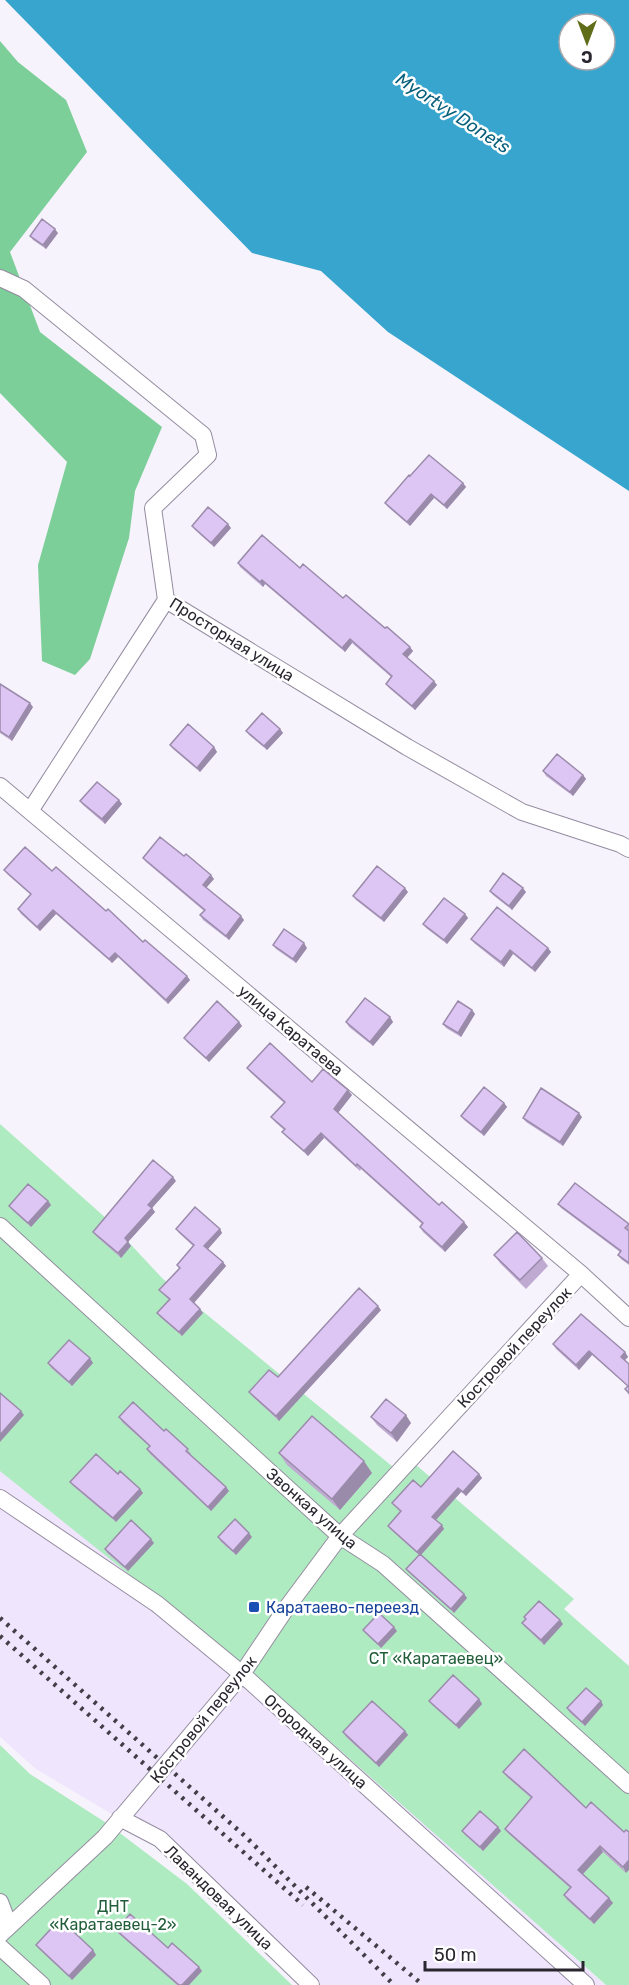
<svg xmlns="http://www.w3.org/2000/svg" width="629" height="1985" font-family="Rubik,sans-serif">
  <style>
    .built { fill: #efe5fc }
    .green { fill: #aeebc1 }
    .forest { fill: #7dcf99 }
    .water { fill: #37a5cd; fill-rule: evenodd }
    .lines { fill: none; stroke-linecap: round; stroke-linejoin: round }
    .minor-casing { stroke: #948ca0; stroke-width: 18 }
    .minor { stroke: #fff; stroke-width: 16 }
    .rail { stroke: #423e47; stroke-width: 4.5; stroke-dasharray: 3 6; stroke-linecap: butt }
    .wall { fill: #bfaad2 }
    .shaded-wall { fill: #9b8bab }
    .building { fill: #dec6f4; stroke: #9b8bab; stroke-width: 1.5 }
    .transit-dot { fill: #1a4fb4; stroke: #fff; stroke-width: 2 }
    .labels { text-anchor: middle; stroke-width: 5; stroke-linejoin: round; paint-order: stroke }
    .street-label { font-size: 16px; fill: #2a262f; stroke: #fff }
    .transit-label { font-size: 16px; fill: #164399; stroke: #fff; text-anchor: start }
    .park-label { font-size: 16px; fill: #215d39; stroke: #fff }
    .water-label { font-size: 18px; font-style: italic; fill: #08607c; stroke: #fff }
  </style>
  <rect width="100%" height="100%" fill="#f7f3fc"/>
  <!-- built -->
  <path class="built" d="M0,1454l236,199 369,332h-291l-167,-150 -111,-66 -36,-32z"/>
  <!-- green -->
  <path class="green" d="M0,1124l107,95 55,59 236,193 11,-12 165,140 -10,10 65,57v319h-23l-350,-309 -256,-205z
    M0,1745l30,29 78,50 79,60 105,101h-292z"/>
  <!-- forest -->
  <path class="forest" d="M0,41l18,21 48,38 21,52 -77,100 30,80 122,95 -27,64 -6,47 -39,121 -15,16 -33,-14 -4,-96 29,-103 -67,-69z"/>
  <!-- water -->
  <path class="water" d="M5,0h624v491l-241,-159 -67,-61 -69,-18zM569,24h36v36h-36z"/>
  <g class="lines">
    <defs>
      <path id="minor" d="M0,278l24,11 179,146 5,20 -55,53 13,92 241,147 115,65 98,32 9,5
        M0,786l581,488 48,44
        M30,811l136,-211
        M0,1226l340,310 43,28 246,221
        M0,1498l157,106 85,70 344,311
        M120,1818l40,21 151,146
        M0,1902l9,24
        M0,1935l105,-98 137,-163 43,-64 55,-74 241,-262
        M0,1947l42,38"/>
    </defs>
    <!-- minor casing -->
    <use href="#minor" class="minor-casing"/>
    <!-- minor -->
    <use href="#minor" class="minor"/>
    <!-- rail -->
    <path class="rail" d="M0,1618l246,219 148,148
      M0,1636l303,269
      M306,1887l117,98"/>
  </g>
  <!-- wall -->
  <path class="wall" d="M58,233l-12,16 -13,-9 -3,-4z
    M410,476l53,7 3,4 -19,22 -13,-11 -24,28 -22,-19 -3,-4z
    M192,526l39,2 -17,19 -19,-17z
    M238,563l62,5 85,60 28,23 -6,7 30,27 -22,25 -26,-22 -3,-4 5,-7 -39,-34 -7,9 -80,-68 -2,3 -23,-20z
    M0,684l33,23 -21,34 -12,-8z
    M280,729l3,4 -16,17 -18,-15 -3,-4z
    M170,745l44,2 3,5 -17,20 -27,-23z
    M543,771l40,4 3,4 -13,17 -27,-20z
    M119,800l3,4 -17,20 -22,-19 -3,-4z
    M184,856l30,23 -8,9 38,32 -15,20 -26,-20 -3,-5 4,-4 -58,-49 -3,-4z
    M4,870l48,1 54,40 84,69 -22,24 -50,-47 -6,6 -56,-49 -16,17 -19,-17 -3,-5 13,-14 -24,-21z
    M490,891l36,1 -14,18 -19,-15z
    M408,892l-24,30 -28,-22 -3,-4z
    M465,914l3,4 -21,26 -21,-16 -3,-4z
    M471,939l77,9 3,4 -16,20 -22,-18 -9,13 -30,-24z
    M273,945l34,3 -11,15 -20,-14z
    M472,1010l3,4 -14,23 -15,-9 -3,-4z
    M390,1017l3,5 -20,24 -24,-19 -3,-5z
    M239,1022l3,4 -33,36 -22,-20 -3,-4z
    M247,1068l65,14 40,13 -14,18 101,92 29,22 -23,25 -22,-20 -3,-5 2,-3 -61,-55 -1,2 -36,-33 -16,18 -22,-20 -4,-4 2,-2 -9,-8 -4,-5 13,-14 -33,-30z
    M504,1103l3,4 -23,29 -20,-16 -3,-4z
    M582,1117l-19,29 -37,-24 -3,-4z
    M176,1181l-24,27 3,4 -27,30 3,4 -10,12 -25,-22 -3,-4z
    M48,1201l3,4 -20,22 -19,-17 -3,-4z
    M558,1204l71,20v41l-8,-6 -3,-4 2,-3 -59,-44z
    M176,1229h44l2,4 -14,16 18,17 -32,37 9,10 -21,23 -22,-19 -3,-4 12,-13 -10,-10 20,-22 -2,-3 16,-19 -14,-13z
    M494,1255l48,3 6,8 -22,23 -26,-26z
    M381,1310l-102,111 -27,-25 -3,-4 29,-15z
    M553,1344l72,8 3,5 -3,3 4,4v31l-4,-6 3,-3 -36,-31 -13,15 -23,-21z
    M48,1363h45l-21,23 -21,-18z
    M119,1417l45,14 27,22 -1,2 36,32 3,4 -18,20 -61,-57 -3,-5 3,-2 -28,-25z
    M371,1417l40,6 -14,19 -20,-17z
    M279,1453l93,20 -32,37 -53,-45z
    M118,1474l22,15 3,4 -27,29 -43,-36 -3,-4z
    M479,1474l3,4 -16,18 -5,-4 -25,28 8,9 -23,26 43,39 3,4 -13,15 -45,-40 -3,-4 13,-14 -28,-25 -3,-4 12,-14 -8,-9z
    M218,1537h34l-16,18 -15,-13z
    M154,1543l-26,28 -21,-18 -2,-4z
    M524,1617l39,7 -19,21 -19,-18 -3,-4 4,-4z
    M363,1630l34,1 -16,17 -15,-14z
    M479,1699l3,5 -23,25 -27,-24 -3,-4z
    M601,1701l2,4 -18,21 -15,-13 -3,-5z
    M405,1731l3,4 -29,32 -33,-30 -3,-5z
    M503,1772l83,36 40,65 -23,-21 -20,22 30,29 -19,21 -27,-24 -3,-5 6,-7 -61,-54 -4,-5 26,-31 -24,-21z
    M498,1827l3,4 -18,20 -18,-16 -3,-4z
    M116,1930l83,37 3,4 -13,14h-12l-58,-51z
    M36,1945l57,5 3,5 -24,25 -33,-31z"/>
  <!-- shaded-wall -->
  <path class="shaded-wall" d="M55,229l3,4 -12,16 -3,-4z
    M463,483l3,4 -19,22 -3,-4z
    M431,494l3,4 -24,28 -3,-4z
    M228,524l3,4 -17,19 -3,-4z
    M262,580l3,4 -2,3 -3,-5z
    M350,639l2,4 -7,9 -3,-4z
    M410,647l3,4 -7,8 -3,-5z
    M434,681l3,4 -22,25 -3,-4z
    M30,703l3,4 -21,34 -3,-4z
    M280,729l3,4 -16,17 -3,-4z
    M214,747l3,5 -17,20 -3,-4z
    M583,775l3,4 -13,17 -3,-4z
    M119,800l3,4 -17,20 -3,-5z
    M211,875l3,4 -9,10 -2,-4z
    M405,888l3,4 -24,30 -3,-4z
    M523,888l3,4 -14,18 -3,-4z
    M53,910l3,4 -16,17 -3,-4z
    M465,914l3,4 -21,26 -3,-4z
    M241,916l3,4 -15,20 -3,-4z
    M304,943l3,5 -11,15 -3,-4z
    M548,948l3,4 -16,20 -3,-4z
    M510,950l3,4 -9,13 -3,-5z
    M115,953l3,4 -6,6 -3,-4z
    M187,976l3,4 -22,24 -2,-4z
    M472,1010l3,4 -14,23 -3,-4z
    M390,1017l3,5 -20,24 -3,-4z
    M239,1022l3,4 -33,36 -3,-4z
    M348,1090l4,5 -15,19 -3,-5z
    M504,1103l3,4 -23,29 -3,-4z
    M579,1113l3,4 -19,29 -3,-4z
    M321,1133l3,5 -16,18 -4,-5z
    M173,1177l3,4 -24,27 3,4 -27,30 3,4 -10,12 -3,-5 7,-15 23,-33z
    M48,1201l3,4 -20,22 -3,-4z
    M464,1222l4,5 -23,25 -3,-5z
    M220,1229l2,4 -15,17 -3,-4z
    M223,1262l3,4 -33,38 -3,-5z
    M378,1306l3,4 -102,111 -3,-5z
    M200,1309l3,4 -21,23 -3,-4z
    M589,1351l3,4 -13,15 -3,-5z
    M625,1352l3,5 -4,4 -3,-4z
    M90,1358l3,5 -21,23 -3,-4z
    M21,1411l3,4 -24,27v-7z
    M406,1415l5,8 -14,19 -6,-9z
    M364,1461l8,12 -32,37 -8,-11z
    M479,1474l3,4 -16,18 -3,-4z
    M226,1487l3,4 -18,20 -3,-4z
    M458,1488l3,4 -26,29 -3,-4z
    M140,1489l3,4 -27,29 -3,-4z
    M442,1525l2,4 -24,27 -3,-4z
    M249,1533l3,4 -16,18 -3,-4z
    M151,1539l3,4 -26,28 -3,-4z
    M464,1594l3,4 -13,15 -3,-4z
    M560,1620l3,4 -19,21 -3,-5z
    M394,1627l3,4 -16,17 -3,-4z
    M479,1699l3,5 -23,25 -3,-4z
    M601,1701l2,4 -18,21 -3,-4z
    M405,1731l3,4 -29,32 -3,-4z
    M498,1827l3,4 -18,20 -3,-4z
    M600,1846l3,6 -21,23 -4,-5z
    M629,1860v10l-3,3 -3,-6z
    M609,1898l4,5 -19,21 -4,-5z
    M93,1950l3,5 -24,25 -3,-4z
    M199,1967l3,4 -13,14h-7z"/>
  <!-- building -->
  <path class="building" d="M42,219l13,10 -12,16 -13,-9z
    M429,455l34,28 -19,22 -13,-11 -24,28 -22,-19 24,-28 1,1z
    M208,507l20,17 -17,19 -19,-17z
    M262,535l38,33 3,-4 40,34 3,-3 39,33 2,-1 23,20 -7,7 31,27 -22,25 -26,-22 6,-8 -42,-37 -8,9 -80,-68 -2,2 -22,-19z
    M0,684l30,19 -21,34 -9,-6z
    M262,713l18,16 -16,17 -18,-15z
    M188,724l26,23 -17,21 -27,-23z
    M557,754l26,21 -13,17 -27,-21z
    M97,782l22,18 -17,19 -22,-18z
    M160,837l24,19 2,-2 25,21 -8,10 38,31 -15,20 -26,-21 5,-5 -62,-52z
    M25,847l27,24 4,-4 50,44 2,-2 35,33 2,-2 42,36 -21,24 -51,-47 -6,6 -56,-49 -16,17 -19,-18 13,-15 -27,-24z
    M377,866l28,22 -24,30 -28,-22z
    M503,873l20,15 -14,18 -19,-15z
    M444,898l21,16 -21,26 -21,-16z
    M497,907l51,41 -16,20 -22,-18 -9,12 -30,-23z
    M284,929l20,14 -11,16 -20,-14z
    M365,998l25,19 -20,25 -24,-20z
    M217,1001l22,21 -33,36 -22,-20z
    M458,1001l14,9 -14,23 -15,-9z
    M270,1043l42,39 11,-13 25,21 -14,19 105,96 3,-3 22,20 -22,25 -22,-20 3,-4 -66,-59 -1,2 -35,-33 -17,18 -22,-19 3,-3 -14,-12 14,-15 -38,-34z
    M484,1087l20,16 -23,29 -20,-16z
    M541,1088l38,25 -19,29 -37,-24z
    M153,1160l20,17 -25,28 4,3 -27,30 3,4 -10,11 -25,-21z
    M575,1183l54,41 -4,4 4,3v32l-11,-8 3,-4 -63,-47z
    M28,1184l20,17 -20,22 -19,-17z
    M195,1207l25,22 -16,17 19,16 -33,37 10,10 -21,23 -22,-19 13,-14 -11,-9 21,-22 -3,-3 17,-20 -18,-16z
    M517,1232l25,26 -22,22 -26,-25z
    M359,1288l19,18 -102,110 -27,-24 20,-22 9,7z
    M581,1314l44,38 -4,5 8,7v29l-4,-4 3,-3 -39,-35 -13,14 -23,-21z
    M69,1340l21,18 -21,24 -21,-19z
    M0,1393l21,18 -21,24z
    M386,1399l20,16 -15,18 -20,-16z
    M133,1402l31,29 2,-2 22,20 -2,2 40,36 -18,20 -61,-58 3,-3 -31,-29z
    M312,1416l52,45 -32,38 -53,-46z
    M453,1451l26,23 -16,18 -5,-4 -26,29 10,8 -25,27 -29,-26 13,-15 -9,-8 21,-23 8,7z
    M96,1454l22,20 2,-3 20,18 -27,29 -43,-36z
    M235,1519l14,14 -16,18 -15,-14z
    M131,1520l20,19 -26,28 -20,-18z
    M420,1554l44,40 -13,15 -45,-40z
    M539,1601l21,19 -19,20 -19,-17 4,-4 -2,-2z
    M379,1613l15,14 -16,17 -15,-14z
    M453,1675l26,24 -23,26 -27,-24z
    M586,1688l15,13 -19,21 -15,-14z
    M372,1701l33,30 -29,32 -33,-31z
    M524,1749l62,59 5,-6 33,30 2,-2 3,2v28l-6,7 -23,-21 -22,24 31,28 -19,21 -26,-24 7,-8 -66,-58 27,-32 -29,-25z
    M480,1811l18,16 -18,20 -18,-16z
    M130,1914l38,34 4,-5 27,24 -17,18h-3l-63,-55z
    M60,1919l33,31 -24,26 -33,-31z"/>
  <!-- markers -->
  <rect class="transit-dot" x="248" y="1601" width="12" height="12" rx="3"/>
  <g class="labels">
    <!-- street labels -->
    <g class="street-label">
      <text transform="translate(232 639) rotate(32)" y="6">Просторная улица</text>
      <text transform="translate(291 1030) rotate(40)" y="6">улица Каратаева</text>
      <text transform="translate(514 1347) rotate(-47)" y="6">Костровой переулок</text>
      <text transform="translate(312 1508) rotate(41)" y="6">Звонкая улица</text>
      <text transform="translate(203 1719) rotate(-51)" y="6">Костровой переулок</text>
      <text transform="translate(316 1741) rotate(42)" y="6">Огородная улица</text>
      <text transform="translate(219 1897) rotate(44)" y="6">Лавандовая улица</text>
    </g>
    <!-- transit labels -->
    <g class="transit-label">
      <text x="266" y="1613">Каратаево-переезд</text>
    </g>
    <!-- park labels -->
    <g class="park-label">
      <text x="436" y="1664">СТ «Каратаевец»</text>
      <text x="113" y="1912">ДНТ<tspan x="113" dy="18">«Каратаевец-2»</tspan></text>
    </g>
    <!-- water labels -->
    <g class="water-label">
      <text transform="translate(453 113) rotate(33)" y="6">Myortvy Donets</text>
    </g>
  </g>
  <!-- north arrow -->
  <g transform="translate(587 42) rotate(180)"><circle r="28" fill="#ffffff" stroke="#aaa8ac" stroke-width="1.5"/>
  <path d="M0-4.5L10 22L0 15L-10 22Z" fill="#5f6d18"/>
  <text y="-9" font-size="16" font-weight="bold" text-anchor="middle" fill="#2a262f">С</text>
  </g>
  <!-- scale -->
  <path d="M425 1961v9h158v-9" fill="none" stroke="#2a262f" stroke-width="3"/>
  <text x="434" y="1961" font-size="18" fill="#2a262f" stroke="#ffffff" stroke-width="4.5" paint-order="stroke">50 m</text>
</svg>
